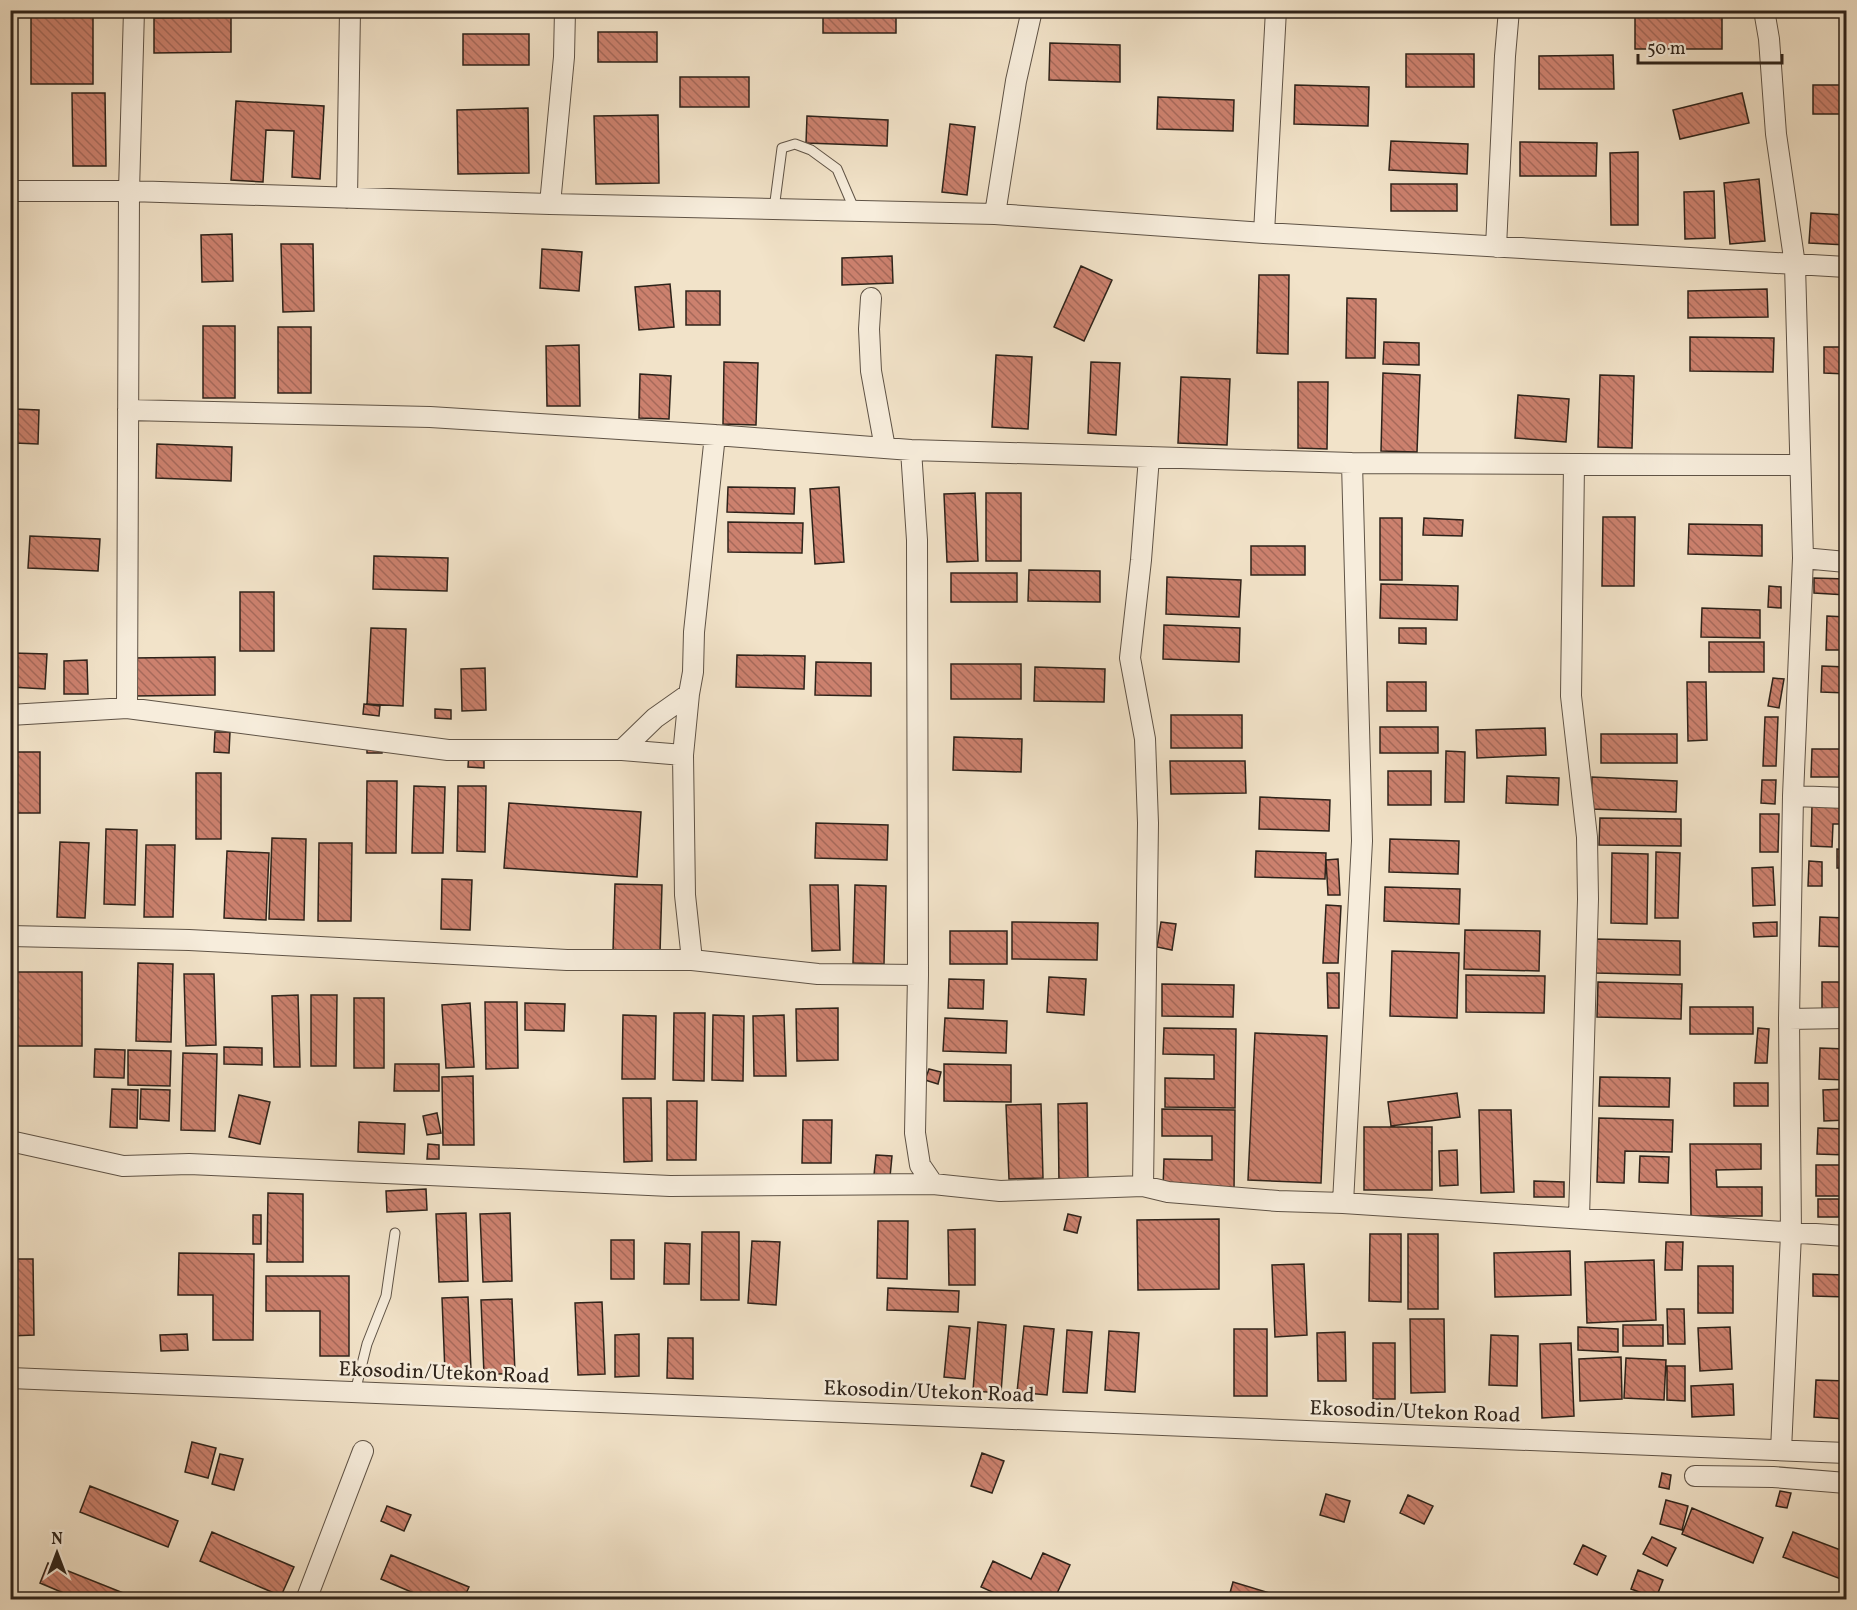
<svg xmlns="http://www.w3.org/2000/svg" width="1857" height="1610" font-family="Vollkorn,serif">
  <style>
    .building { fill: url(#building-back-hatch); stroke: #2e231a; stroke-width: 1.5 }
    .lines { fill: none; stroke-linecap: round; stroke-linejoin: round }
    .service-casing { stroke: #5f5346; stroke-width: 11 }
    .minor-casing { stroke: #5f5346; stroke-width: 22 }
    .service { stroke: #f7eddc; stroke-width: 9 }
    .minor { stroke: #f7eddc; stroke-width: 20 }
    .labels { text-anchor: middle; stroke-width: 5; stroke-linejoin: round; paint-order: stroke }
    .street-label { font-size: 21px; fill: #2e231a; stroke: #f7eddc }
  </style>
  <defs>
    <pattern id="building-back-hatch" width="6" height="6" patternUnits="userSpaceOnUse" patternTransform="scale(1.5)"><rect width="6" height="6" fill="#cc816e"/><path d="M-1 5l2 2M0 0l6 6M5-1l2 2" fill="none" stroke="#a6695a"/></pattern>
  </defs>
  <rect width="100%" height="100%" fill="#f2e3c9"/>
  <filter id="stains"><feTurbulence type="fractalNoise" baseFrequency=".00333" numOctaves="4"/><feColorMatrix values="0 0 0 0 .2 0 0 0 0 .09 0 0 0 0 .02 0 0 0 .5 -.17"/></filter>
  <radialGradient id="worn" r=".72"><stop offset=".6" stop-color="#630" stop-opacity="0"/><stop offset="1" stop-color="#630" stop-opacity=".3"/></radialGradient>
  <!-- building -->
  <path class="building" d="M823,10h73v23h-73z
    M31,17h62v67h-62z
    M231,17v35l-77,1v-35z
    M1635,17h87v32h-87z
    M598,32h59v30h-59z
    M463,34h66v31h-66z
    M1050,43l70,2v37l-71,-2z
    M1406,54h68v33h-68z
    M1613,55l1,34h-75v-33z
    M680,77h69v30h-69z
    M1295,85l74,2 -1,39 -74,-2z
    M1813,85h33v29h-33z
    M72,93h33l1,73h-33z
    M1742,93l7,30 -69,16 -7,-29z
    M1158,97l76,3 -1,31 -76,-2z
    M236,101l88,5 -4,73 -28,-2 2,-46 -28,-1 -3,52 -32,-2z
    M528,108l1,65 -71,1 -1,-64z
    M658,115l1,68 -63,1 -2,-68z
    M807,116l81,4 -1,26 -81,-3z
    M950,124l25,3 -8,68 -25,-3z
    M1391,141l77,3 -1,30 -78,-4z
    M1520,142l77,1 -1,33h-76z
    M1638,152v73h-27l-1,-72z
    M1759,179l6,62 -35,3 -6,-61z
    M1391,184h66v27h-66z
    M1714,191l1,47 -30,1 -1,-47z
    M1811,213l35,2v30l-37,-2z
    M232,234l1,47 -31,1 -1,-47z
    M281,244h32l1,67 -31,1z
    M542,249l40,3 -3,39 -39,-3z
    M892,256l1,27 -51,2v-27z
    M1081,266l31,14 -28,61 -30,-14z
    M1259,275h30l-1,79 -31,-1z
    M670,284l4,43 -35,3 -4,-43z
    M1767,289l1,28 -80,1v-27z
    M686,291h34v34h-34z
    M1347,298l29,1 -1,59h-29z
    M203,326h32v72h-32z
    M278,327h33v66h-33z
    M1690,337l84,1 -1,34 -83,-1z
    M1384,342l35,1v22l-36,-1z
    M579,345l1,61h-33l-1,-60z
    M1824,347h22v27l-22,-1z
    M996,355l36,2 -4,72 -36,-2z
    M10,359h4l-1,30h-3z
    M724,362l34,1 -2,62 -33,-1z
    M1091,362l29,1 -4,72 -28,-2z
    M1383,373l37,2 -3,77 -36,-1z
    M640,374l31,2 -2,43 -30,-1z
    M1600,375l34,1 -2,72 -34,-1z
    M1181,377l49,2 -3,66 -49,-2z
    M1298,382h30l-1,67 -29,-1z
    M1518,395l51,4 -3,43 -51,-4z
    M16,409l23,1 -1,34 -23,-1z
    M157,444l75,3 -1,34 -75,-3z
    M728,487l67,1 -1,26 -67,-2z
    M839,487l5,75 -29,2 -5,-75z
    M975,493l3,68 -31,1 -3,-68z
    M986,493h35v68h-35z
    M1603,517h32l-1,69h-32z
    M1380,518h22v62h-22z
    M1424,518l39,2 -1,16 -39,-1z
    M728,522l75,1 -1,30 -74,-1z
    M1689,524l73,1v31l-74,-2z
    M30,536l70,3 -2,32 -70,-3z
    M1251,546h54v29h-54z
    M374,556l74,2 -1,33 -74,-2z
    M1029,570l71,1v31l-72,-1z
    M951,573h66v29h-66z
    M1167,577l74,3 -2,37 -73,-3z
    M1814,578l32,1v16l-32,-2z
    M1381,584l77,2 -1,34 -77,-2z
    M1769,586l12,1v21l-13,-1z
    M240,592h34v59h-34z
    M1702,608l58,2v28l-59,-1z
    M1827,616l19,1v33h-20z
    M1164,625l76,3 -1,34 -76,-3z
    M371,628l35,1 -3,77 -36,-2z
    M1399,628h27v16l-27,-1z
    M1709,642h55v30h-55z
    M13,653l34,1 -2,35 -34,-2z
    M737,655l68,1 -1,33 -68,-2z
    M215,657v38l-82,1v-38z
    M87,660l1,34h-24v-33z
    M816,662l55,1v33l-56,-1z
    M951,664h70v35h-70z
    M1822,666l24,1v26l-25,-1z
    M1035,667l70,2 -1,33 -70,-1z
    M485,668l1,42 -24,1 -1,-42z
    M1773,678l11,1 -5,29 -11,-2z
    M1387,682h39v29h-39z
    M1687,682h19l1,58 -19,1z
    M364,704l16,2 -1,10 -16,-2z
    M435,709l16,1v9l-16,-1z
    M1171,715h71v33h-71z
    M1765,717h13l-2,49h-13z
    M1380,727h58v26h-58z
    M1545,728l1,27 -69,3 -1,-28z
    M215,732h15l-1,21 -15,-1z
    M1601,734h76v29h-76z
    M954,737l68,2 -1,33 -68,-2z
    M367,742h16l-1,11h-15z
    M1812,749h34v17h-7v11h-28z
    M1446,751l19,1 -1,50h-19z
    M13,752h27v61h-27z
    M469,752h15v16l-16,-1z
    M1170,761h75l1,32 -75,1z
    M1388,771h43v34h-43z
    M196,773h25v66h-25z
    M1507,776l52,2 -1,27 -52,-2z
    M1592,777l85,4 -1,31 -85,-3z
    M1762,780h14l-1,24 -14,-1z
    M367,781h30l-1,72h-30z
    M414,786l31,1 -2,66h-31z
    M458,786h28l-1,66 -28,-1z
    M1260,797l70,3 -1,31 -70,-2z
    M509,803l132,9 -4,65 -133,-9z
    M1812,805l34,1v18h-13l-1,23 -21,-1z
    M1760,814h19l-1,38h-18z
    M1600,818l81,1v27l-82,-1z
    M816,823l72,2 -1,35 -72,-2z
    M106,829l31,1 -2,75 -31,-1z
    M272,838l34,1 -2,81 -35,-1z
    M1390,839l69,2 -1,33 -69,-2z
    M60,842l29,1 -4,75 -28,-1z
    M319,843h33l-1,78h-33z
    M146,845h29l-2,72h-29z
    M1837,849l9,1v40v-22h-9z
    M227,851l42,2 -3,67 -42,-2z
    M1256,851l70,2 -1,26 -70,-2z
    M1656,852l24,1 -2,65h-23z
    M1612,853l36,1 -1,70 -36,-1z
    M1338,859l2,36h-12l-2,-35z
    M1809,861l13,1v24h-14z
    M1773,867l2,38 -22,1 -1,-38z
    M442,879l30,1 -2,50 -29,-1z
    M615,884l47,1 -2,68 -47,-2z
    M810,885h28l2,65 -28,1z
    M855,885l31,1 -2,78 -31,-1z
    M1385,887l75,2 -1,35 -75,-3z
    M1326,905l15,1 -3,57h-15z
    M1820,917l26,1v29l-27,-1z
    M1012,922l86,1 -1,37 -85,-1z
    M1161,922l15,2 -4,26 -15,-3z
    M1777,922v14l-23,1 -1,-14z
    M1465,930l75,1 -1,40 -75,-2z
    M950,931h57v33h-57z
    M1596,939l84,2v34l-84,-2z
    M1392,951l67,2 -2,65 -67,-2z
    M138,963l35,1 -2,78 -35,-1z
    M10,972h72v74h-72z
    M1327,973h12v35h-11z
    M184,974h30l2,71 -30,1z
    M1466,975l79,1 -1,37 -78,-1z
    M1049,977l37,2 -2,36 -37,-3z
    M949,979l35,1 -1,29 -35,-1z
    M1598,982l84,2 -1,35 -84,-2z
    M1822,982h24v30h-24z
    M1162,984l72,1 -1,32 -71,-1z
    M298,995l2,72h-26l-2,-71z
    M311,995h26l-1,71h-25z
    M354,998h30v70h-30z
    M485,1002h32l1,66 -32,1z
    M470,1003l4,64 -28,1 -4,-63z
    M525,1003l40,1 -1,27 -39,-1z
    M1690,1007h63v27h-63z
    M838,1008v52l-41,1 -1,-52z
    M674,1013h31l-1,68 -31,-1z
    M623,1015l33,1 -1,63h-33z
    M713,1015l31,1 -1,65 -31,-1z
    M784,1015l2,61h-32l-1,-60z
    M945,1018l62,3 -1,32 -63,-2z
    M1164,1028l72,1 -1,79 -70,-1v-29l49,1v-24l-51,-1z
    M1758,1028l11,1 -2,34h-12z
    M1255,1033l72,3 -6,147 -73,-3z
    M224,1047l38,1v17l-38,-1z
    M1820,1048l26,1v31l-27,-1z
    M95,1049l30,1 -1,28 -30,-1z
    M128,1050l43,1 -1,35 -42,-1z
    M183,1053l34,1 -2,77 -34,-1z
    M395,1064h44v27h-45z
    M944,1064l67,1v37l-67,-1z
    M929,1069l12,3 -3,12 -13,-4z
    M473,1076l1,69h-31l-1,-68z
    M1600,1077l70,1 -1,29 -70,-1z
    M1734,1083h34v23h-34z
    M112,1089l26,1 -1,38 -27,-1z
    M141,1089l29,1 -1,31 -29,-2z
    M1846,1089v31l-22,1 -1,-31z
    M1457,1093l3,24 -69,9 -3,-24z
    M239,1095l31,7 -10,42 -31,-7z
    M623,1098h28l1,63 -28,1z
    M667,1101h30l-1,59h-29z
    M1087,1103l1,81h-29l-1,-80z
    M1041,1104l2,74 -34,1 -3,-74z
    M1162,1109l73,1 -1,80 -71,-1 1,-30 48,1v-24h-50z
    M1479,1110h32l3,82 -33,1z
    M437,1113l4,20 -14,2 -4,-19z
    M1599,1118l74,2 -1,32 -47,-1 -1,32 -27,-1z
    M803,1120h29l-1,43h-29z
    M359,1122l46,2 -1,30 -46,-2z
    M1364,1127h68v63h-68z
    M1818,1128l28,1v26l-29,-1z
    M428,1144l11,1v14h-12z
    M1690,1144h71v25l-45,1 1,17h45v29h-71z
    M1457,1150l1,35 -18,1 -1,-35z
    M876,1155l16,1 -2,21 -16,-2z
    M1640,1156l29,1 -1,26 -29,-1z
    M1816,1165h30v31h-30z
    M1534,1181l30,1v15h-30z
    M426,1189l1,21 -40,2 -1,-21z
    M268,1193l35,1v68h-36z
    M1818,1199h21v18h-21z
    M466,1213l2,68 -29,1 -3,-68z
    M510,1213l2,68 -29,1 -3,-68z
    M1068,1214l13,3 -4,16 -13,-3z
    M253,1215h8v29h-8z
    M1219,1219v70l-81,1 -1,-70z
    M878,1221h30l-1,58 -30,-1z
    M975,1229v56h-26l-1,-55z
    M702,1232h37v68h-38z
    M1370,1234h31v68l-32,-1z
    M1408,1234h30v75h-30z
    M611,1240h23v39h-23z
    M752,1241l28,1 -4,63 -28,-2z
    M1666,1242h17l-1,28h-17z
    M665,1243l25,1 -1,40h-25z
    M1570,1251l1,44 -76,2 -1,-44z
    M179,1253l75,1 -1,86h-40v-45h-35z
    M10,1259h23l1,76 -24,1z
    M1654,1260l2,60 -69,3 -2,-61z
    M1304,1264l3,71 -32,2 -3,-72z
    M1698,1266h35v47h-35z
    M1813,1274l33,1v22l-33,-1z
    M266,1276h83v80h-29v-45h-54z
    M888,1288l71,3 -1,21 -71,-2z
    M468,1297l3,74 -26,2 -3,-75z
    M512,1299l3,74 -31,2 -3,-75z
    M602,1302l3,72 -27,1 -3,-72z
    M1667,1309h17l1,35h-17z
    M1410,1319h34l1,73 -34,1z
    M978,1322l28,3 -5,68 -28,-2z
    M1623,1325h40v21h-40z
    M949,1326l21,2 -5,51 -21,-2z
    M1024,1326l30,3 -7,66 -30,-3z
    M1578,1327l40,2v23l-40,-2z
    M1730,1327l2,42 -32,2 -2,-43z
    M1234,1329h33v67h-33z
    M1067,1330l25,2 -5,61 -24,-1z
    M1109,1331l30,2 -4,59 -30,-2z
    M1345,1332l1,49h-28l-1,-48z
    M187,1334l1,16 -27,1 -1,-16z
    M639,1334v42l-24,1v-42z
    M1491,1335l27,1 -1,50 -28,-1z
    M668,1338h25v41l-26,-1z
    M1373,1343h22v56h-22z
    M1571,1343l3,73 -32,2 -2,-74z
    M1621,1357l1,42 -42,2 -1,-42z
    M1626,1358l40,2 -2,40 -40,-2z
    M1667,1366h18v35l-18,-1z
    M1816,1380l30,1v38l-32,-2z
    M1733,1384l1,31 -42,2 -1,-31z
    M192,1442l24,6 -8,30 -23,-6z
    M982,1453l22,8 -12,32 -21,-7z
    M220,1454l23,5 -9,31 -22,-6z
    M1662,1473l9,2 -2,14 -10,-2z
    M90,1486l88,35 -10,26 -88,-35z
    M1780,1491l11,2 -4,15 -11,-2z
    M1326,1494l24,7 -6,21 -24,-7z
    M1408,1495l25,11 -9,18 -24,-11z
    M1666,1500l22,6 -6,24 -22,-6z
    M387,1506l24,9 -7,16 -23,-10z
    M1692,1508l71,30 -10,25 -71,-29z
    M212,1532l82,35 -13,29 -81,-35z
    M1793,1532l53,20v29l-63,-24z
    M1652,1537l24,11 -9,18 -24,-12z
    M1583,1545l23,11 -9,19 -23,-11z
    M1043,1553l27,12 -16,35h-44l-29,-13 12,-26 38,18z
    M391,1555l78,32 -6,13h-33l-49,-21z
    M48,1563l88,35v2h-56l-40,-17z
    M1638,1570l25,10 -7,18 -25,-9z
    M1233,1582l60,18h-65z"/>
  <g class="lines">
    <defs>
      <path id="service" d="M774,209l8,-61 13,-4 16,6 26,19 18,42
        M355,1392l12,-48 19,-48 9,-63"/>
      <path id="minor" d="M1764,10l5,29 7,95 19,131 8,293 -10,238 -4,223 2,215 -10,216
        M10,191h119l421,13 445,10 269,19 582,34
        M347,198l3,-188
        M550,204l14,-147 1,-47
        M995,214l21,-133 16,-71
        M1264,233l12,-223
        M1496,247l9,-191 4,-46
        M871,298l-2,31 2,42 14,77
        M128,410l302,7 285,18 196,15 441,13 448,2
        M911,450l6,90 1,435 -3,158 5,32 13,19
        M1574,464l-3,232 16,141 1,62 -9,319
        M1803,558l43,4
        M689,694l-6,61 2,140 7,65
        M127,708l2,-517 5,-181
        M10,715l117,-7 321,42h174l33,-32 34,-24 4,-22 1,-40 21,-197
        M622,750l61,5
        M1793,796l53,2
        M10,936l179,4 378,20h125l126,14 100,1
        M1789,1019l57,-1
        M10,1141l113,25 66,-2 481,22 263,-2 67,7 143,-5 25,6 110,9 65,2 503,33
        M1143,1186l5,-363 -3,-84 -15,-81 11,-98 8,-103
        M1343,1203l19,-362 -10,-378
        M10,1378l1836,75
        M1695,1476l78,1 73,6
        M306,1600l57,-149"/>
    </defs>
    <!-- service casing -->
    <use href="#service" class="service-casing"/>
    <!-- minor casing -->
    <use href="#minor" class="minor-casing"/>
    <!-- service -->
    <use href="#service" class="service"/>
    <!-- minor -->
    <use href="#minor" class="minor"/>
  </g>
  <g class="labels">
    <!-- street labels -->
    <g class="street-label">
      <text transform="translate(444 1372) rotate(2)" y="7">Ekosodin/Utekon Road</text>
      <text transform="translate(929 1391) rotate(2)" y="7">Ekosodin/Utekon Road</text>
      <text transform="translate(1415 1411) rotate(2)" y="7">Ekosodin/Utekon Road</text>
    </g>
  </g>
  <!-- margin -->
  <rect width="1857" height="1610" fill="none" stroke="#f2e3c9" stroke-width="36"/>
  <rect x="12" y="12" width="1833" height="1586" fill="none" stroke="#2e231a" stroke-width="3"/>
  <rect x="18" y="18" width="1821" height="1574" fill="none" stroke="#2e231a" stroke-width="1.5"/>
  <!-- north arrow -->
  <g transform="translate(57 1553)" stroke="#f7eddc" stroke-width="4.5" paint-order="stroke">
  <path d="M0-4.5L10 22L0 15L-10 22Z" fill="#2e231a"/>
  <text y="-9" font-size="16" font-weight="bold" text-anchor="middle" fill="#2e231a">N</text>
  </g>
  <!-- scale -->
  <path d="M1638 54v9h144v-9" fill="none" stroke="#2e231a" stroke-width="3"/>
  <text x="1647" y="54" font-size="18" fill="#2e231a" stroke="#f7eddc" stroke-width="4.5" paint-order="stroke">50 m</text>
  <rect width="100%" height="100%" filter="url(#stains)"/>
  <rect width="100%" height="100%" fill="url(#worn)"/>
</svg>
